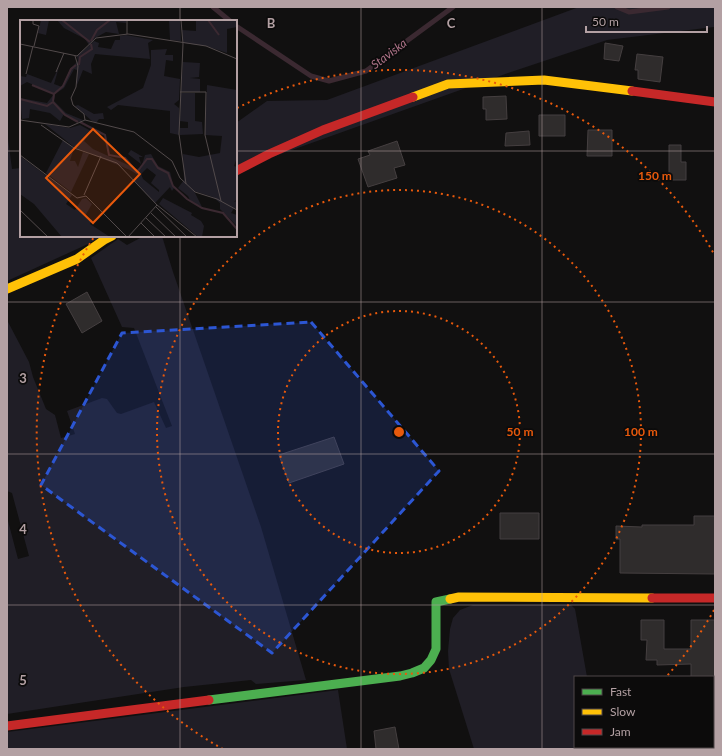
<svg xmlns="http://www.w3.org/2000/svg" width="722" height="756" font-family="Lato,sans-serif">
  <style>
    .green { fill: #201e26 }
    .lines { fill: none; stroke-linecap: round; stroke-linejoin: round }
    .stream { stroke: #3b2931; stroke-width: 5 }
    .building { fill: #2f2c2c; stroke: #453f40 }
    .fast { stroke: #4caf50; stroke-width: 9 }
    .slow { stroke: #ffc107; stroke-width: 9 }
    .jam { stroke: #c62828; stroke-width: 9 }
    .marked { fill: #2c56d3; fill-opacity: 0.2; stroke: #2c56d3; stroke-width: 3; stroke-dasharray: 8 5; stroke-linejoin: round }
    .grid { fill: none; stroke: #b3a0a3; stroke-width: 1; stroke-opacity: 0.55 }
    .ring { fill: none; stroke: #e8590c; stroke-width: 2; stroke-dasharray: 2 4 }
    .labels { text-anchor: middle; stroke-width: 3.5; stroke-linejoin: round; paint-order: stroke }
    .water-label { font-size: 12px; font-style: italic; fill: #b1758b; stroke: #0c0b0b }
    .inset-river { fill: none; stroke: #3b2931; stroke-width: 2 }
    .inset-road { fill: none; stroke: #524a4b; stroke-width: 1 }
    .view { fill: #e8590c; fill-opacity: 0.15; stroke: #e8590c; stroke-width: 2 }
    .inset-edge { fill: none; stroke: #b3a0a3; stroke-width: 2 }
    .grid-label { font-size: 13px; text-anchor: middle; font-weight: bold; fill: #b3a0a3; stroke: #0c0b0b; stroke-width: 3.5; stroke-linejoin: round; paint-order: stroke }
    .centre { fill: #e8590c; stroke: #0c0b0b; stroke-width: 2 }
    .ring-label { font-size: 12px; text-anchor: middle; font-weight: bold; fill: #e8590c; stroke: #0c0b0b; stroke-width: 3.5; stroke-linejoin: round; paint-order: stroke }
  </style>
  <rect width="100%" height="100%" fill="#111010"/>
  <!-- green -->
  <path class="green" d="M579,7h136v21l-1,-1 -107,13 -99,33 -233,83 -39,17v-50l31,-22 60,-1z
    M7,131l5,38 9,-1v68h81l-14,8 -81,37z
    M144,236h18l11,36 88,255 45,153 -50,4 -5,-4 -67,7 -177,27v-197l11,42 11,-3 -17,-63 -5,-2v-171l22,42 4,15 13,32 9,6 6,23 14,-4 -8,-23 35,-13 5,1 10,14 4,1 33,-12 12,26 6,-2 -38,-98 -12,-1 -31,-69 27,-19 9,6z
    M473,605h98l4,4 12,68h-12v70h24v2h-125l-25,-80 -1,-18 2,-22 3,-11 7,-8z
    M338,690l9,59h-340v-17z"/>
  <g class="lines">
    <!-- stream -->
    <path class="stream" d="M213,7l17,14
      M617,7l12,5 39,-5
      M236,26l75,50 18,5 37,-10 87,-64"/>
  </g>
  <!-- building -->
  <path class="building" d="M605,43l18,3 -4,15 -15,-2z
    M637,54l26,3 -3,25 -22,-3v-9h-3z
    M506,96l1,23 -21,1v-11h-3v-12z
    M539,115h26v21h-26z
    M588,130h24v26h-25z
    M529,131l1,14 -25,1 1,-13z
    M397,141l8,24 -11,3 3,10 -29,9 -10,-28 12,-4 -2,-4z
    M669,145h12v17h5v18h-17z
    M87,292l15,29 -20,12 -16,-29z
    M334,437l10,27 -55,19 -10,-28z
    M500,513h39v26h-39z
    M694,516h21v58l-95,-1v-34h-4v-13l26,1v-2h52z
    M641,620h23v29h27v-29h24v57h-24v-13l-34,1v-5h-11l1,-20h-6z
    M395,727l4,22h-23l-2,-18z"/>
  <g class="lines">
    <!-- fast -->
    <path class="fast" d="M209,700l191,-24 12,-3 12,-5 7,-8 5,-11v-47l14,-3"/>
    <!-- slow -->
    <path class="slow" d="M413,97l35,-13 96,-4 88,11
      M7,289l70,-30 27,-19 8,-4
      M450,599l9,-2 193,1"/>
    <!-- jam -->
    <path class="jam" d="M632,91l83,11
      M236,171l33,-17 54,-24 90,-33
      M652,598h63
      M7,726l202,-26"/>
  </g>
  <!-- marked area -->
  <path class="marked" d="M311,322l128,149 -167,182 -231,-168 81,-152z"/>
  <!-- grid -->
  <path class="grid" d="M180,7v14M361,7v742M542,7v742M7,151h14M236,151h479M180,236v513M7,302h708M7,454h708M7,605h708"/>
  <!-- distance rings -->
  <g class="ring">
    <circle cx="399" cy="432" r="121"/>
    <circle cx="399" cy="432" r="242"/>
    <path d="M714 610A362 362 0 0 1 666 677M223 749A362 362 0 0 1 94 237M237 108A362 362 0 0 1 714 254"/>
  </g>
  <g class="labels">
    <!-- water labels -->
    <g class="water-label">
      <text transform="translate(389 54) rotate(-37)" y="4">Staviska</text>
    </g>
  </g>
  <!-- overview -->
  <g transform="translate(20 20)">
    <rect width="217" height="217" fill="#111010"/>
    <path d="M21,0h8l-3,15 -8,-2zM37,0h69v3l-10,-1 3,12 -13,-2 -11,6 -6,7 -4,-6 -21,-11zM149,0h11l1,21 -11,-1zM176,0h41v7l-10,2v24l-21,-7 -23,-3 -1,-13 14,1zM106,15l27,5 -5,3 2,16 -55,-5 -4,10 1,10 -9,-4 -6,15v-15l-3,-1 -10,19 -9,6 -1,7 12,12 17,7 -4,2 -15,-8 -4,7 -10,-8 -20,-4 -1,9 -7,1 -2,-21 27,5 7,-9 -27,-12 -7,4v-10l6,1 1,-3 24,9 8,-16 -5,17 8,3 8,-18 8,-8 -1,-5 17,-15 5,2 -1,4 13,2 4,-9h5v-4zM147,29l-2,6h8v6l-7,-1 -2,16 16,3 -1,21 -5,4 5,4v27l-9,-2v-22l-52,-6 -7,5 -4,-3 36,-19 8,-23v-15zM163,42l17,1 -1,14 -9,1 10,1v13h-19zM187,65l30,5v67l-3,9 3,1v32l-3,3 3,-1v8l-3,-1 -3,5 6,2v11l-17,-17v-6l-7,-6 -19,-6 8,16 -11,-5 -3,-6 -10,-8 6,-8 -1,-26 16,3 21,-4 2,-17 -17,-1zM161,73h14v28l7,1 1,12 -23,1v-7h8v-6l-8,-1zM58,85l16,9 9,-1 1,6h-5l-3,4 -4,-2 -17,-15zM25,104l25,4 10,-3 11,6 -7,10 9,8 44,20 4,-1 4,-13 6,-1 7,12 12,6 4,16 -2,3 -2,-4 -15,16 -21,-22 4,-6 -8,-5 -56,-23zM127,148l9,7 -5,8 8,7v2l-16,-13 -2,-5zM43,120l11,8 -4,13h5l3,6 5,-15 6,2 -18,38 -25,-19zM111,130l12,7h-4l2,7 -13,-10zM0,136l52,39 -6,9 9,6 7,-11 4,-1 6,6 -7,12 7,4 -2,4 20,13h-48l-28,-33 -14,-10zM143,178l29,15 -1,2 10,6 3,5 -2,11 -5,-1 -38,-32z" fill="#201e26" fill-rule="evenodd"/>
    <path class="inset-river" d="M42,0l28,22M188,0l11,15M71,21l6,-11 13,-10M59,45l1,-8 12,-8 -1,-5M12,65l22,9M0,79l27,7 6,-4 12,13 13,7M33,81l1,-7 9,-8 8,-17 5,-4M60,102l25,13 4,20 16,3 12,14 10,-13h5l6,9 10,5 5,13 14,13 15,9 21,5 14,16"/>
    <path class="inset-road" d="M13,0v4l6,2 -5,20M107,0v14M161,0l2,24 -4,90 7,50M0,24l57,12 19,-18 32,-4 78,12 31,13M55,36l3,10 -2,21 -5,11 2,7 11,9 1,6M36,52l8,-19M6,54l7,-28M160,72h26l-1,43 16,66M0,100l49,7 16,-7 49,12 38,29 8,17 15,14 22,7 20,11M21,105l33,23 43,15 40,42M0,135l57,43 9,-2 41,41M64,175l17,-39M136,187l31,30M0,190l28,27M131,193l25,24M126,198l20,19M121,203l14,14M108,217l29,-32 40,32"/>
    <path class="view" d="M73,109l47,45 -47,49 -47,-45z"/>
    <rect width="217" height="217" class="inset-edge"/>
  </g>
  <g class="grid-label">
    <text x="271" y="28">B</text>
    <text x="451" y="28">C</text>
    <text x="23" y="383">3</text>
    <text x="23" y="534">4</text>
    <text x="23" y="685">5</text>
  </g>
  <circle cx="399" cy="432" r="6" class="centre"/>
  <g class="ring-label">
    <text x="655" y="180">150 m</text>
    <text x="520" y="436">50 m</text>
    <text x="641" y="436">100 m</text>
  </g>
  <!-- border -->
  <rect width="722" height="756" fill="none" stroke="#b3a0a3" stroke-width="16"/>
  <!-- legend -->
  <rect x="574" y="676" width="140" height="72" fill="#0c0b0b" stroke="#4f4748"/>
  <rect x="582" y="689" width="20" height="6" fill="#4caf50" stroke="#4f4748"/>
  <text x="610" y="696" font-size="12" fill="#b3a0a3">Fast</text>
  <rect x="582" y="709" width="20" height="6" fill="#ffc107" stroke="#4f4748"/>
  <text x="610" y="716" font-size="12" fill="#b3a0a3">Slow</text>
  <rect x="582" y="729" width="20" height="6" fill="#c62828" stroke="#4f4748"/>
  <text x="610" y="736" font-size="12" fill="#b3a0a3">Jam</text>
  <!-- scale -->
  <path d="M586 26v6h121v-6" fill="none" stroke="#b3a0a3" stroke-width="2"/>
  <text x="592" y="26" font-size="12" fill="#b3a0a3" stroke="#0c0b0b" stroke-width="3" paint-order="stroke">50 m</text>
</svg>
